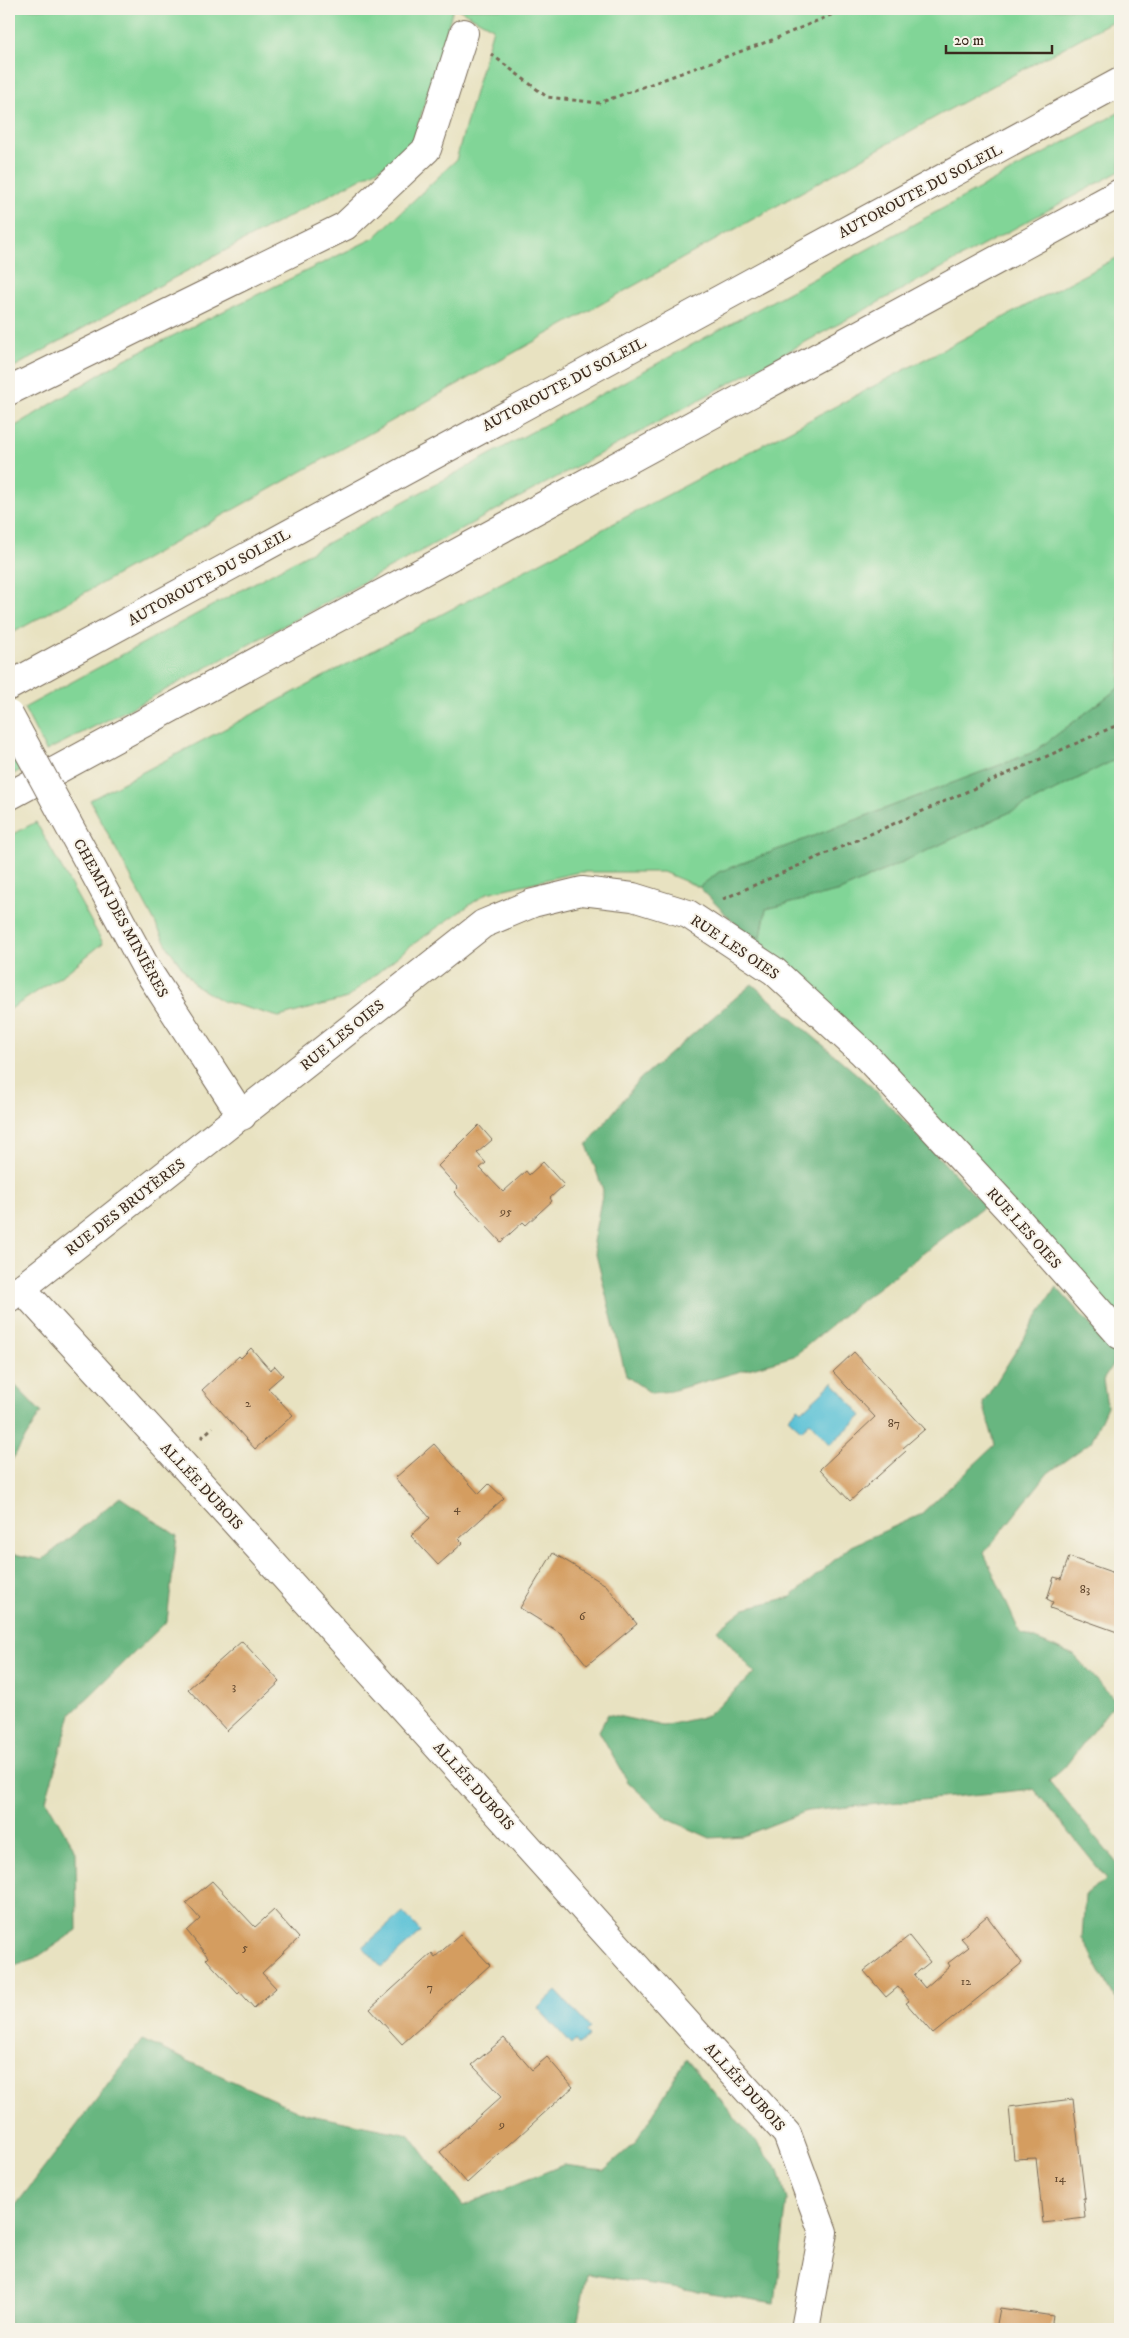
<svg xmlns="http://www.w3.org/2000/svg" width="1129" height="2338" font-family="'IM FELL DW Pica',serif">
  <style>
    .green { fill: #81d597; stroke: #5e805a }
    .forest { fill: #68b680; stroke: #52704f }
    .water { fill: #5ac1d6; stroke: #4a767a }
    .building { fill: #d49d60 }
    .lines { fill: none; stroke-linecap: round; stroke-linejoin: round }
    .street-casing { stroke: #786a57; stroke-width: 30 }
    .highway-casing { stroke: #786a57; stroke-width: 30 }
    .path { stroke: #786a57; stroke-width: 3; stroke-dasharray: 4 4; stroke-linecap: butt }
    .street { stroke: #fff; stroke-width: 28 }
    .highway { stroke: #fff; stroke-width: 28 }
    .street-bridge-casing { stroke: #786a57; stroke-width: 30; stroke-linecap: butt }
    .street-bridge { stroke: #fff; stroke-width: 28 }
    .labels { text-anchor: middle; stroke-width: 4; stroke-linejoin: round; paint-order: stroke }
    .number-label { font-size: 12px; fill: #61472e }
    .street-label { font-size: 15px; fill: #3b2a1e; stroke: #f7f3e8 }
  </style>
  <rect width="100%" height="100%" fill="#f7f3e8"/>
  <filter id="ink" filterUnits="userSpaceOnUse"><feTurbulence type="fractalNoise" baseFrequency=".02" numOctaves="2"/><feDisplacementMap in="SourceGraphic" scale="10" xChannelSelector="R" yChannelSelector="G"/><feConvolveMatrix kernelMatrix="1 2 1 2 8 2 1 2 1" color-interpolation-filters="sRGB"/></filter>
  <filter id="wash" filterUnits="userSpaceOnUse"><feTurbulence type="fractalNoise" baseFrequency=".0096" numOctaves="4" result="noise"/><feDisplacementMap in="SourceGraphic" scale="20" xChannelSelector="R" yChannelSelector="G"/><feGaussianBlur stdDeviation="1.12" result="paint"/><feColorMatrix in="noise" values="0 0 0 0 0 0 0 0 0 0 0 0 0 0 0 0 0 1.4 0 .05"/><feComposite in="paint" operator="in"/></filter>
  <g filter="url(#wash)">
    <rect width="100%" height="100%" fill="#e8e2c1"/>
    <!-- green -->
    <path class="green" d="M9,9h444l-43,143 -270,144 -131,74z
      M458,9h662v8l-179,97 -932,521v-205l114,-70 251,-122 82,-78 37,-132z
      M1120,112v59l-975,530 -99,50 -22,-43z
      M1120,256v431l-86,65 -315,120 -20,15 -36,-15h-84l-92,21 -78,54 -62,51 -68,19 -57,-16 -27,-16 -26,-36 -79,-149z
      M9,744l14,25 -14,7z
      M1120,757v562l-361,-371 7,-39 74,-18 194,-90z
      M36,822l67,121 -36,29 -58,38v-174z"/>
    <!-- forest -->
    <path class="forest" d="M1120,687v70l-86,44 -194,90 -74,18 -7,39 -60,-61 20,-15 315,-120z
      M752,984l121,104 112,118 -123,94 -68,56 -123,35 -20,2 -25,-17 -33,-134 10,-52 -16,-45 53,-66z
      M1056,1287l63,69 -16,24 4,26 -16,36 -43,31 -64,80 36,80 54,22 42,46 -52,67 -15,13 71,86v147l-4,-14 -34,-62 3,-44 22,-15 -73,-90 -227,22 -64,25 -33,2 -42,-19 -40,-37 -29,-51 9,-17 55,12 44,-10 48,-43 -38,-43 28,-22 46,-11 60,-51 69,-31 75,-70 -12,-42z
      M9,1379l32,33 -32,53z
      M120,1497l57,39 -10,85 -96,93 -25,86 30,52 1,78 -41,28 -27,9v-414l33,7z
      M142,2040l163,74 105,21 53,71 100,-41 41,5 32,-28 50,-83 93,111 8,30 -12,103 -188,-29 -11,55h-567v-115z"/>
    <!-- water -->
    <path class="water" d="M833,1382l29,34 -32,28 -20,-22 -9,8 -13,-12 10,-10 4,3z
      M403,1912l18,20 -39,35 -19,-20z
      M556,1991l34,37 -5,4 4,4 -10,9 -4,-5 -4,4 -33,-36z"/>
    <g id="blocks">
      <!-- building -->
      <path class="building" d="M479,1125l13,15 -15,13 9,10 -6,5 23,24 23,-21 3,4 14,-13 21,23 -14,13 2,3 -26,24 -3,-3 -22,20 -47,-50 4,-4 -20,-22z
        M251,1348l19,22 5,-4 8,9 -15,13 25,27 -38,34 -53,-59 37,-34 2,2z
        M854,1352l71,77 -22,19 3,3 -56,50 -30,-32 55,-52 -42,-45z
        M434,1444l45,50 10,-10 15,14 -45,41 4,4 -25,22 -27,-29 19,-18 -35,-40z
        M553,1553l53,32 31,39 -50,41 -25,-31 -42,-26z
        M1069,1557l51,18v58l-70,-25 3,-6 -6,-3 7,-22 7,2z
        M242,1641l38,41 -53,49 -39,-42z
        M212,1881l43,46 19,-17 25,28 -37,35 14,15 -22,20 -14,-16 -2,2 -32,-35 2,-2 -21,-26 13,-12 -14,-16z
        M987,1916l35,47 -89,71 -27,-31 3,-2 -11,-14 -12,10 -22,-26 45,-35 21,26 -16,13 11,13 25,-22 -2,-3 21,-16 -8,-9z
        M461,1934l29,31 -88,79 -32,-35 62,-56 3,4z
        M504,2038l28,32 15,-13 26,30 -106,96 -27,-31 62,-56 -30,-31z
        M1073,2099l12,99h-2l2,20 -42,5 -7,-65 -22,1 -5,-52z
        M1000,2308l53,8 -2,13h-55z"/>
    </g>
  </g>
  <g filter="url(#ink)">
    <use href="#blocks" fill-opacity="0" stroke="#786a57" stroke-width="1"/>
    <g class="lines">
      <defs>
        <path id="street" d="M9,391l336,-165 82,-77 37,-116
          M146,968l96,148
          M21,1288l208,227 558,619 36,98 -18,97
          M9,1298l474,-374 50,-21 49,-12 51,6 55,17 86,57 89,82 149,160 108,122"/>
        <path id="highway" d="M9,686l1111,-604
          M9,796l1111,-603"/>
      </defs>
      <!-- street casing -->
      <use href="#street" class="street-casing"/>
      <!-- highway casing -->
      <use href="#highway" class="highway-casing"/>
      <!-- path -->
      <path class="path" d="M491,54l56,43 52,6 173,-63 73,-31
        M723,899l397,-175
        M201,1438l12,-11"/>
      <!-- street -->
      <use href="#street" class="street"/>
      <!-- highway -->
      <use href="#highway" class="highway"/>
      <defs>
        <path id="street-bridge" d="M9,715l137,253"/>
      </defs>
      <!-- street-bridge casing -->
      <use href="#street-bridge" class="street-bridge-casing"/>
      <!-- street-bridge -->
      <use href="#street-bridge" class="street-bridge"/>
    </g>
  </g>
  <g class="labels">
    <!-- number labels -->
    <g class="number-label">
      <text x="506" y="1215">95</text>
      <text x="248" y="1407">2</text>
      <text x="894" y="1427">87</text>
      <text x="457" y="1512">4</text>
      <text x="1085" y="1593">83</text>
      <text x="582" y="1620">6</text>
      <text x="234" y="1690">3</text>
      <text x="245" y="1951">5</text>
      <text x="966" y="1985">12</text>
      <text x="430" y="1991">7</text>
      <text x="502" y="2128">9</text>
      <text x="1060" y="2182">14</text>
    </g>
    <!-- street labels -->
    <g class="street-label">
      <text transform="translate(920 191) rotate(-28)" y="5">AUTOROUTE DU SOLEIL</text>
      <text transform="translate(564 384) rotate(-28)" y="5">AUTOROUTE DU SOLEIL</text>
      <text transform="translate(209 577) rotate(-29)" y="5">AUTOROUTE DU SOLEIL</text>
      <text transform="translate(121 918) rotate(61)" y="5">CHEMIN DES MINIÈRES</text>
      <text transform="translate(735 947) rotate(34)" y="5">RUE LES OIES</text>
      <text transform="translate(342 1035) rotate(-39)" y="5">RUE LES OIES</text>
      <text transform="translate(125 1207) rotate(-38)" y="5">RUE DES BRUYÈRES</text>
      <text transform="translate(1024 1228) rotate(48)" y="5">RUE LES OIES</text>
      <text transform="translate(202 1486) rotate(47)" y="5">ALLÉE DUBOIS</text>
      <text transform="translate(474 1786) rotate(48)" y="5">ALLÉE DUBOIS</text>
      <text transform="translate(745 2087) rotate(48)" y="5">ALLÉE DUBOIS</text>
    </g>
  </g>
  <!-- margin -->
  <rect width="1129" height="2338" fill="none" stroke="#f7f3e8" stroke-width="30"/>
  <!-- scale -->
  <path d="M946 45v8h106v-8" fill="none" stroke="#3b2a1e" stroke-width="2.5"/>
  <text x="954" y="45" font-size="15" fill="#3b2a1e" stroke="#f7f3e8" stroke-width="4" paint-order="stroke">20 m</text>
</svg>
